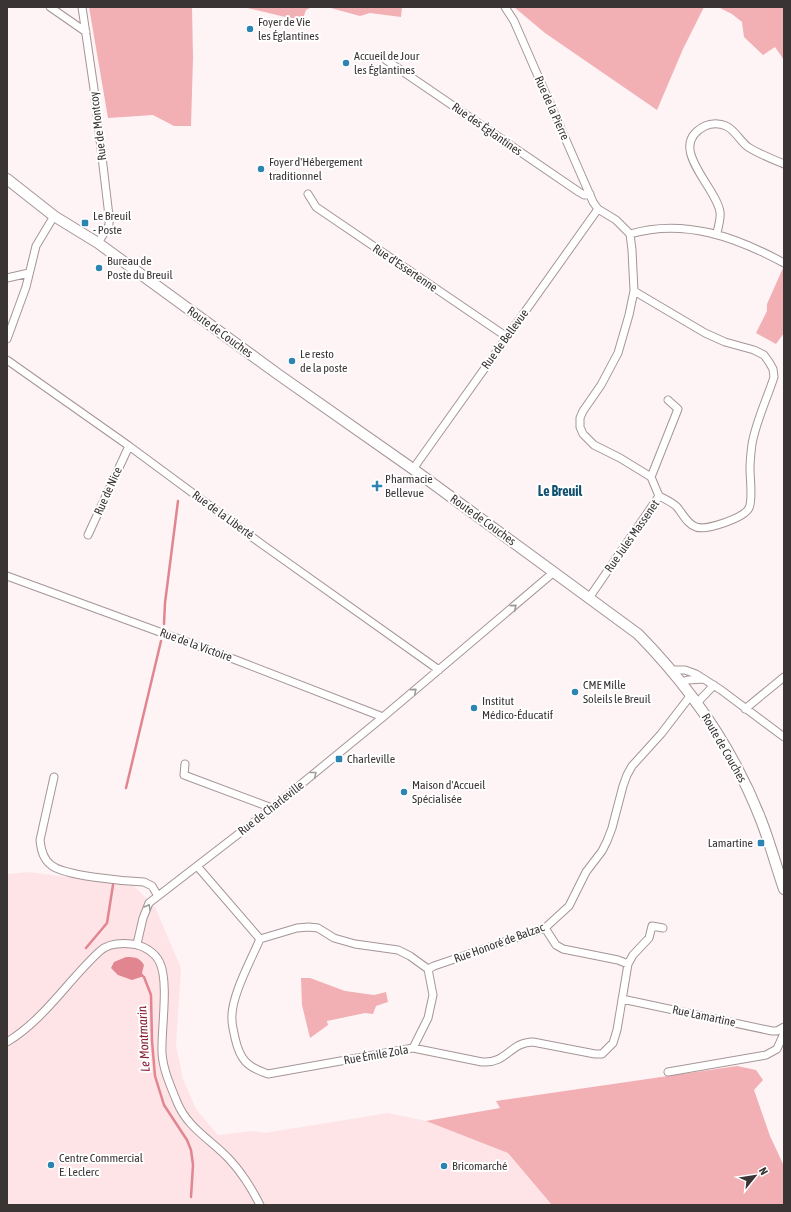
<svg xmlns="http://www.w3.org/2000/svg" width="791" height="1212" font-family="'Asap Condensed',sans-serif">
  <style>
    .built { fill: #fee4e6 }
    .green { fill: #f2afb4 }
    .water { fill: #e18690 }
    .lines { fill: none; stroke-linecap: round; stroke-linejoin: round }
    .stream { stroke: #e18690; stroke-width: 2.5 }
    .street-casing { stroke: #a59596; stroke-width: 9 }
    .secondary-casing { stroke: #a59596; stroke-width: 12 }
    .street { stroke: #fff; stroke-width: 7 }
    .secondary { stroke: #fff; stroke-width: 10 }
    .oneway { stroke: #9d9a9a }
    .poi-dot { fill: #2c84b2; stroke: #fff; stroke-width: 1.5 }
    .labels { text-anchor: middle; stroke-width: 4; stroke-linejoin: round; paint-order: stroke }
    .poi-label { font-size: 12px; fill: #3b3435; stroke: #fff; text-anchor: start }
    .street-label { font-size: 12px; fill: #3b3435; stroke: #fff }
    .water-label { font-size: 13px; font-style: italic; fill: #891f36; stroke: #fff }
    .quarter-label { font-size: 14px; font-weight: bold; fill: #135171; stroke: #fff }
  </style>
  <rect width="100%" height="100%" fill="#fef4f5"/>
  <!-- built -->
  <path class="built" d="M29,872l105,14 21,21 26,61 -5,77 7,34 13,30 22,26 36,-4 11,2 123,-20 38,8 82,32 44,52h-545v-331z"/>
  <!-- green -->
  <path class="green" d="M89,7h103l1,51 -2,68h-17l-21,-11 -45,3z
    M243,7h69l-6,3 -4,11z
    M327,7h75l-1,10 -31,-4 -10,3z
    M514,7h190l-21,42 -26,61 -112,-77z
    M718,7h66v53l-9,-13 -12,8 -19,-18 -2,-15 -10,-8z
    M783,268l1,65 -8,11 -20,-11 11,-22v-7z
    M301,978h9l35,13 29,4 12,-3 2,10 -12,4 -3,8 -8,-1 -38,8 1,4 -18,13 -8,-33z
    M737,1066l19,4 7,10 -9,10 16,46 14,30v39h-232l-44,-52 -82,-32 74,-13 -4,-7z"/>
  <!-- water -->
  <path class="water" d="M126,957c9,0 13,0 18,8l-2,8 2,3 -12,4 -14,-5 -7,-7 3,-6z"/>
  <g class="lines">
    <!-- stream -->
    <path class="stream" d="M164,624l1,-21 13,-102
      M126,788l35,-147
      M86,948l21,-25 6,-38
      M141,975l3,2 7,18 1,46 3,35 9,29 23,35 4,10 2,15 -2,32"/>
    <defs>
      <path id="street" d="M50,7l36,25
        M82,7l12,82 15,127v9l-11,18
        M505,7l9,14 79,181 5,7 18,11 14,14 2,16 2,41 -5,24 -11,38 -17,32 -18,26 -3,7v9l3,7 11,11 26,13 31,19 8,19
        M386,60l193,132 5,3 6,-1
        M308,194l8,13 191,130
        M717,233c1,-6 4,-14 3,-21 -4,-26 -55,-66 -15,-86 6,-3 15,-3 21,0 9,4 14,15 22,21 11,7 24,12 36,17
        M630,234c54,-16 106,3 154,29
        M7,278l22,-5
        M7,339l19,-52 10,-41 18,-30
        M7,360l122,86 134,99 176,125
        M413,469l185,-260
        M651,477l27,-68 -10,-9
        M88,535l41,-89
        M7,576l229,84 147,57
        M589,598l70,-102c6,3 13,6 18,11 6,7 10,17 19,20 10,4 48,-9 53,-19 4,-8 1,-29 1,-39 0,-8 1,-17 2,-25 4,-23 15,-45 22,-67l-1,-8 -4,-7 -5,-7 -10,-5 -29,-8 -20,-9 -71,-42
        M671,670h14l11,4 25,16 63,47
        M681,682l7,-2 16,-1
        M697,703l17,-18
        M745,709l39,-32
        M185,764l-1,11 88,33
        M54,777l-14,63c1,10 3,19 11,25 13,11 73,16 93,17l8,4 6,10
        M197,866l63,73c-9,21 -30,59 -28,81 0,6 2,12 3,18 5,22 12,29 33,36l145,-26 69,14c25,2 28,-20 51,-20l62,12h7l11,-11 4,-13 11,-66 5,-9 16,-17 3,-12 11,2
        M545,928l11,17 7,4 55,11 10,4
        M260,939l37,-11 12,-1 9,1 16,10 21,6 43,6 12,6 18,13 6,-3 111,-38 24,-22 17,-34 16,-21 5,-10 5,-13 11,-42 4,-11 5,-9 29,-32 30,-39
        M137,944l6,-26 6,-15 123,-95 111,-91 171,-145
        M622,999l150,32h5l7,-4
        M7,1042c38,-23 61,-62 93,-91 8,-7 21,-8 31,-7 12,1 24,8 29,19 9,20 1,67 2,90 1,17 9,34 15,49 11,27 35,38 53,58 12,13 22,29 30,45
        M413,1048l15,-30 5,-23 -5,-26
        M668,1072l98,-17 11,-6 7,-16"/>
      <path id="secondary" d="M7,179l47,37 44,27 181,132 134,94 225,165c54,55 95,114 123,186 9,23 15,46 23,69"/>
    </defs>
    <!-- street casing -->
    <use href="#street" class="street-casing"/>
    <!-- secondary casing -->
    <use href="#secondary" class="secondary-casing"/>
    <!-- street -->
    <use href="#street" class="street"/>
    <!-- secondary -->
    <use href="#secondary" class="secondary"/>
  </g>
  <!-- one-way arrows -->
  <defs><path id="oneway-chevron" d="M-2-3.5L2.5 0L-2 3.5" fill="none" stroke-width="1.6" stroke-linecap="round" stroke-linejoin="round"/></defs>
  <g class="oneway">
    <use href="#oneway-chevron" transform="translate(514 607) rotate(-40)"/>
    <use href="#oneway-chevron" transform="translate(414 691) rotate(-40)"/>
    <use href="#oneway-chevron" transform="translate(314 774) rotate(-39)"/>
    <use href="#oneway-chevron" transform="translate(148 907) rotate(-61)"/>
  </g>
  <!-- markers -->
  <g class="poi-dot">
    <circle cx="250" cy="29" r="4"/>
    <circle cx="346" cy="63" r="4"/>
    <circle cx="261" cy="169" r="4"/>
    <rect x="81" y="219" width="8" height="8" rx="2"/>
    <circle cx="99" cy="268" r="4"/>
    <circle cx="292" cy="361" r="4"/>
    <path d="M375 480h4v4h4v4h-4v4h-4v-4h-4v-4h4z"/>
    <circle cx="575" cy="692" r="4"/>
    <circle cx="474" cy="708" r="4"/>
    <rect x="335" y="755" width="8" height="8" rx="2"/>
    <circle cx="404" cy="792" r="4"/>
    <rect x="757" y="839" width="8" height="8" rx="2"/>
    <circle cx="51" cy="1165" r="4"/>
    <circle cx="444" cy="1166" r="4"/>
  </g>
  <g class="labels">
    <!-- poi labels -->
    <g class="poi-label">
      <text x="258" y="26">Foyer de Vie<tspan x="258" dy="14">les Églantines</tspan></text>
      <text x="354" y="60">Accueil de Jour<tspan x="354" dy="14">les Églantines</tspan></text>
      <text x="269" y="166">Foyer d'Hébergement<tspan x="269" dy="14">traditionnel</tspan></text>
      <text x="93" y="220">Le Breuil<tspan x="93" dy="14">- Poste</tspan></text>
      <text x="107" y="265">Bureau de<tspan x="107" dy="14">Poste du Breuil</tspan></text>
      <text x="300" y="358">Le resto<tspan x="300" dy="14">de la poste</tspan></text>
      <text x="385" y="483">Pharmacie<tspan x="385" dy="14">Bellevue</tspan></text>
      <text x="583" y="689">CME Mille<tspan x="583" dy="14">Soleils le Breuil</tspan></text>
      <text x="482" y="705">Institut<tspan x="482" dy="14">Médico-Éducatif</tspan></text>
      <text x="347" y="763">Charleville</text>
      <text x="412" y="789">Maison d'Accueil<tspan x="412" dy="14">Spécialisée</tspan></text>
      <text x="753" y="847" text-anchor="end">Lamartine</text>
      <text x="59" y="1162">Centre Commercial<tspan x="59" dy="14">E. Leclerc</tspan></text>
      <text x="452" y="1170">Bricomarché</text>
    </g>
    <!-- street labels -->
    <g class="street-label">
      <text transform="translate(552 108) rotate(66)" y="4">Rue de la Pierre</text>
      <text transform="translate(98 126) rotate(-97)" y="4">Rue de Montcoy</text>
      <text transform="translate(487 129) rotate(35)" y="4">Rue des Églantines</text>
      <text transform="translate(405 268) rotate(34)" y="4">Rue d'Essertenne</text>
      <text transform="translate(220 332) rotate(36)" y="4">Route de Couches</text>
      <text transform="translate(505 339) rotate(-54)" y="4">Rue de Bellevue</text>
      <text transform="translate(108 491) rotate(-66)" y="4">Rue de Nice</text>
      <text transform="translate(223 515) rotate(36)" y="4">Rue de la Liberté</text>
      <text transform="translate(483 520) rotate(36)" y="4">Route de Couches</text>
      <text transform="translate(632 536) rotate(-55)" y="4">Rue Jules Massenet</text>
      <text transform="translate(196 645) rotate(20)" y="4">Rue de la Victoire</text>
      <text transform="translate(724 748) rotate(60)" y="4">Route de Couches</text>
      <text transform="translate(271 808) rotate(-38)" y="4">Rue de Charleville</text>
      <text transform="translate(499 943) rotate(-20)" y="4">Rue Honoré de Balzac</text>
      <text transform="translate(704 1016) rotate(12)" y="4">Rue Lamartine</text>
      <text transform="translate(376 1055) rotate(-10)" y="4">Rue Émile Zola</text>
    </g>
    <!-- water labels -->
    <g class="water-label">
      <text transform="translate(143 1039) rotate(-93)" y="5">Le Montmarin</text>
    </g>
    <!-- quarter labels -->
    <g class="quarter-label">
      <text x="560" y="496">Le Breuil</text>
    </g>
  </g>
  <!-- border -->
  <rect width="791" height="1212" fill="none" stroke="#3b3435" stroke-width="16"/>
  <!-- north arrow -->
  <g transform="translate(755 1176) rotate(60)" stroke="#ffffff" stroke-width="3" paint-order="stroke">
  <path d="M0-3L7 15L0 10L-7 15Z" fill="#3b3435"/>
  <text y="-6" font-size="11" font-weight="bold" text-anchor="middle" fill="#3b3435">N</text>
  </g>
</svg>
